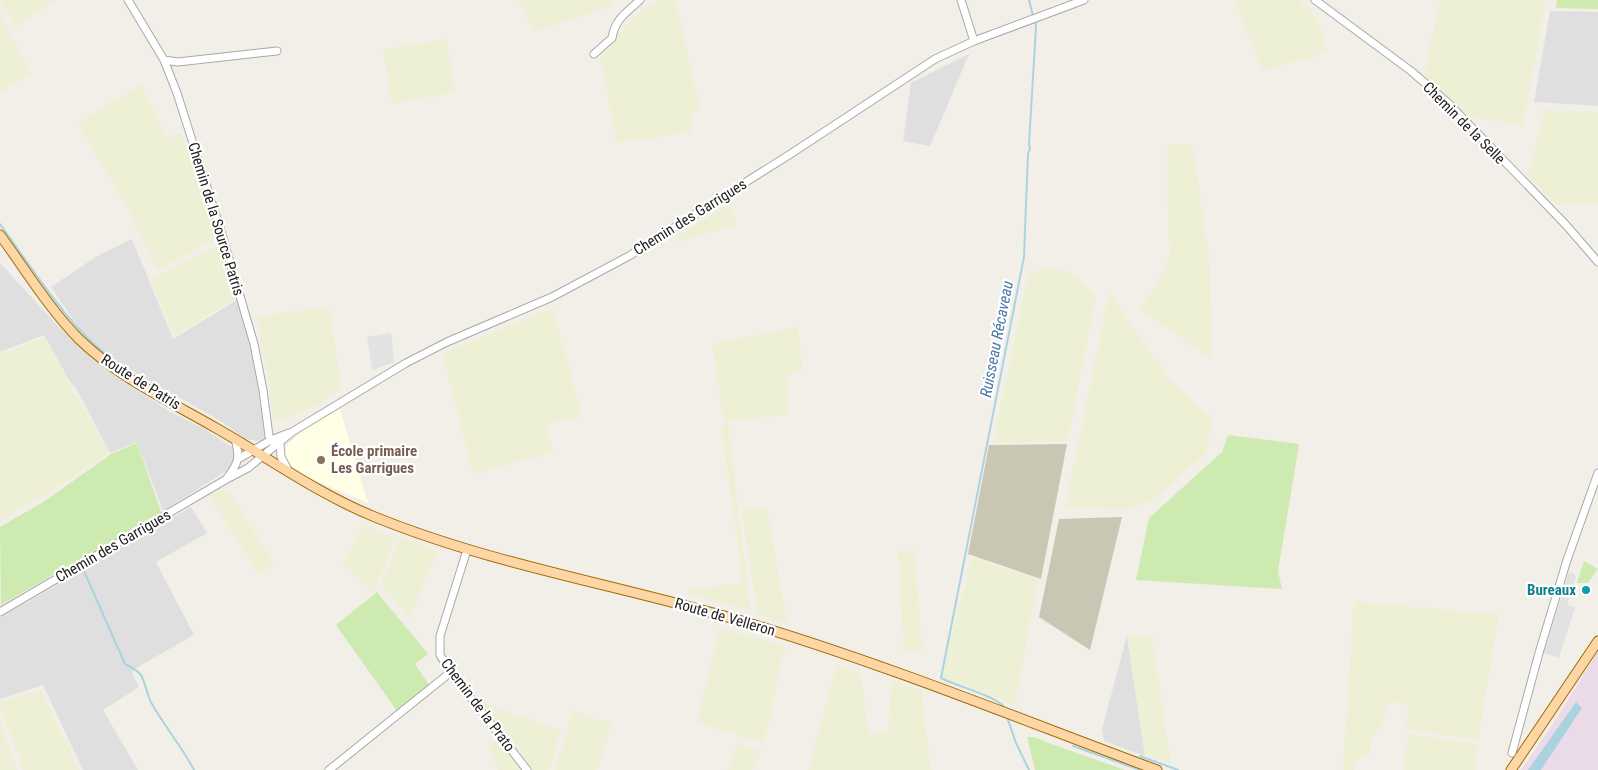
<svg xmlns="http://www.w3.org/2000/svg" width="1598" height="770" font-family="'Roboto Condensed',sans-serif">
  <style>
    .residential { fill: #e0dfdf }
    .industrial { fill: #ebdbe8 }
    .education { fill: #ffffe5 }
    .construction { fill: #c7c7b4 }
    .farmland { fill: #eef0d5 }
    .grass { fill: #cdebb0 }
    .parking { fill: #e2e2e2 }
    .water { fill: #aad3df }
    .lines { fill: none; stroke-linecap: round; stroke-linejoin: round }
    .stream { stroke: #aad3df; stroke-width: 2 }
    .minor-casing { stroke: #a9a9a9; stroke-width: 9 }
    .major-casing { stroke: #a06b00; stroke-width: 11 }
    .minor { stroke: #fff; stroke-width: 7 }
    .major { stroke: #fcd6a4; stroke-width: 9 }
    .education-dot { fill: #8d6e63; stroke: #fff; stroke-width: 2 }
    .culture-dot { fill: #0f9aa8; stroke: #fff; stroke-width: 2 }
    .labels { text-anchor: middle; stroke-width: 4.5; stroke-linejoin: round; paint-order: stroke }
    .street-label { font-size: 15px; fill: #222; stroke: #fff }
    .education-label { font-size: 15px; font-weight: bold; fill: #785e54; stroke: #fff; text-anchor: start }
    .culture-label { font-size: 15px; font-weight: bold; fill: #0d838f; stroke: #fff; text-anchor: end }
    .water-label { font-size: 16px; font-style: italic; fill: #4a7aab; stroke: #fff }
  </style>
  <rect width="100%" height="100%" fill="#f2efe9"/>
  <!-- residential -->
  <path class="residential" d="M1550,11l48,1v94l-64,-4z
    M969,54l-39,92 -27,-5 8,-58z
    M132,239l41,100 64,-39 22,73 9,63 -7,5 -16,-2 -21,-16 -101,-57 -16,-11 -26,-24 -30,-44 46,-31z
    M0,263l57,62 33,32 15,12 65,43 33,16 29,19 3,10 -7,13 -65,41 -26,-69 -27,11 -33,-63 -8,-10 -25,-45 -44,17z
    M191,507l16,26 -51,29 38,73 -58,33 -4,4 7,15 -36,23 35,60h-55l-40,-85 -43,14v-81z
    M1127,636l18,120 -41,-15 -2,-12z"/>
  <!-- industrial -->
  <path class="industrial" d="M1598,652v118h-77l31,-45z"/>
  <!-- education -->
  <path class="education" d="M340,409l28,94 -70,-30 -8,-8 -6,-11 2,-8 17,-16z"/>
  <!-- construction -->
  <path class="construction" d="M1067,444l-26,135 -73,-25 21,-109z
    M1122,517l-32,133 -51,-33 20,-98z"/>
  <!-- farmland -->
  <path class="farmland" d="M0,0h57l-42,26z
    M519,0h93l2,5 -80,27z
    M661,0h15l24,111 -10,2 3,19 -76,11 -17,-87 26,-30 17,-16z
    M1234,0h64l18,17 11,35 -64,19z
    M1440,0h106l-23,125 -53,-8 -46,-43z
    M0,16l32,58 -32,18z
    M446,39l10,53 -64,12 -9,-54z
    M142,84l24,54 14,-4 17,37 20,63 -7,8 -53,28 -29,-61 -51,-86z
    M1544,110l54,2v91l-41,1 -29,-27z
    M1167,145h26l17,122 1,92 -71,-50 17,-24 13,-29 -2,-39z
    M732,206l4,19 -59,17 -1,-5 41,-25z
    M219,244l16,54 -61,38 -24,-57 65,-31z
    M1053,267l23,9 20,19 -28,146 -75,3 35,-172z
    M1109,293l60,85 43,41 -6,34 -53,47 -28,10 -60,-2z
    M329,307l13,82 -30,19 -38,14 -6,-50 -12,-55z
    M553,308l28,108 -35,8 7,28 -79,22 -32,-121z
    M797,327l6,43 -17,5 4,39 -66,8 -12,-78z
    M44,337l65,116 -67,43 -42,25v-166z
    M728,424l23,187 -62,-17 -1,-4 55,-7 -22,-158z
    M221,489l8,3 46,72 -16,11 -50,-80z
    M767,506l20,118 -29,-10 -17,-104z
    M362,525l34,14 -23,54 -30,-28z
    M401,537l37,14 -29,67 -28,-34z
    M915,551l7,100 -18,1 -6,-100z
    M972,557l66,23 -23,125 -74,-28z
    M1354,601l145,14 -21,125 -72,-11 2,-25 -20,-3 -8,29 -9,7 -1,15 -15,11 -1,7h-11z
    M719,628l66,18 -21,97 -67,-21z
    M1128,635l24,2 19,127 -26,-10z
    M837,665l24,9 7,59 21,-2 2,-51 30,11 10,79h-123z
    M41,690l38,80h-55l-24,-63v-5z
    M478,701l83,30 -12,39h-18z
    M573,711l39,13 -15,46h-42z
    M0,722l17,48h-17z
    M1408,734l70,10 -3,26h-71z
    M499,740l24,30h-25l-9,-24z
    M738,744l23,7 -8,19h-26z"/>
  <!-- grass -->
  <path class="grass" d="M1557,0h41v9l-42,-1z
    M1228,435l71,9 -21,127 4,18 -146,-9 13,-62 73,-66z
    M137,443l24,69 -160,93 -1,-78 45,-26 66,-47z
    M1584,561l14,8 -10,14h-11z
    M377,592l51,62 -13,10 14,21 -32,26 -61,-86z
    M1027,737h8l19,8 71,25h-90z"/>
  <!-- parking -->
  <path class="parking" d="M391,333l3,29 -22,8 -5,-33z
    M1569,572l5,2 2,3 -9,28 8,2 -16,51 -15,-5z"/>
  <!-- water -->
  <path class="water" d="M1576,702l6,6 -41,62h-13z"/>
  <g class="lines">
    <!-- stream -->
    <path class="stream" d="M1029,0l4,16
      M0,224c33,45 71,108 118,139
      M84,571l41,93c6,3 12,6 16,11 5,9 6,21 11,29 13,23 30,43 42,66
      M1004,707c-8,-11 -48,-21 -63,-29l83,-421 4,-104 2,-4 -1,-5 7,-117 -1,-7
      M1008,720l8,23 13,27
      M1073,746l67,24
      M1140,756l38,14"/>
    <defs>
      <path id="minor" d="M128,0l36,60 13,33 43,135 34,116 9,46 6,46 2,4 7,5
        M961,0l13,41
        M1315,0l96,71 38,33 117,121 32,37
        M594,54l18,-16c3,-19 15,-26 28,-38
        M164,60l14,2 99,-11
        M280,443l1,14 7,13
        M238,459l33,-19 18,-7
        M227,478c12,-15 13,-21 8,-39
        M467,550l-27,86v19l10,16 77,99
        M0,612l225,-132 23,-12 44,-36 114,-69 41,-21 105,-45 77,-41 163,-103 143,-94 39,-18 110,-41
        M1512,753l27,-100 28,-93 31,-87
        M329,770l117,-94 4,-5"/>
      <path id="major" d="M0,235c25,34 50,75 79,104 39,38 90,62 137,89 53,30 102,66 159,89 123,50 256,70 383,109 135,41 267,95 399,144
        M1511,770l87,-129"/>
    </defs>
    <!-- minor casing -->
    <use href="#minor" class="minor-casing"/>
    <!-- major casing -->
    <use href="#major" class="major-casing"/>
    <!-- minor -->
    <use href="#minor" class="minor"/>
    <!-- major -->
    <use href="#major" class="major"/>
  </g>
  <!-- markers -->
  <circle class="education-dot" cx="321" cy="460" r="5"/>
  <circle class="culture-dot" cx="1586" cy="590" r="5"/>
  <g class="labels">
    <!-- street labels -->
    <g class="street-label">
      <text transform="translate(1464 123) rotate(45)" y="5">Chemin de la Selle</text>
      <text transform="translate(690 217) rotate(-32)" y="5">Chemin des Garrigues</text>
      <text transform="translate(216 219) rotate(73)" y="5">Chemin de la Source Patris</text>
      <text transform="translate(141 382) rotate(32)" y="5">Route de Patris</text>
      <text transform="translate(113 546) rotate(-30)" y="5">Chemin des Garrigues</text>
      <text transform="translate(725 617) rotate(16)" y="5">Route de Velleron</text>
      <text transform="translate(478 705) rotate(53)" y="5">Chemin de la Prato</text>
    </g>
    <!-- education labels -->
    <g class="education-label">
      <text x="331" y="456">École primaire<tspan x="331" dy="17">Les Garrigues</tspan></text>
    </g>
    <!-- culture labels -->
    <g class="culture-label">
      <text x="1576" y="595">Bureaux</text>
    </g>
    <!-- water labels -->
    <g class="water-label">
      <text transform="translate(996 339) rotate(-79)" y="6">Ruisseau Récaveau</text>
    </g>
  </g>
</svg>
